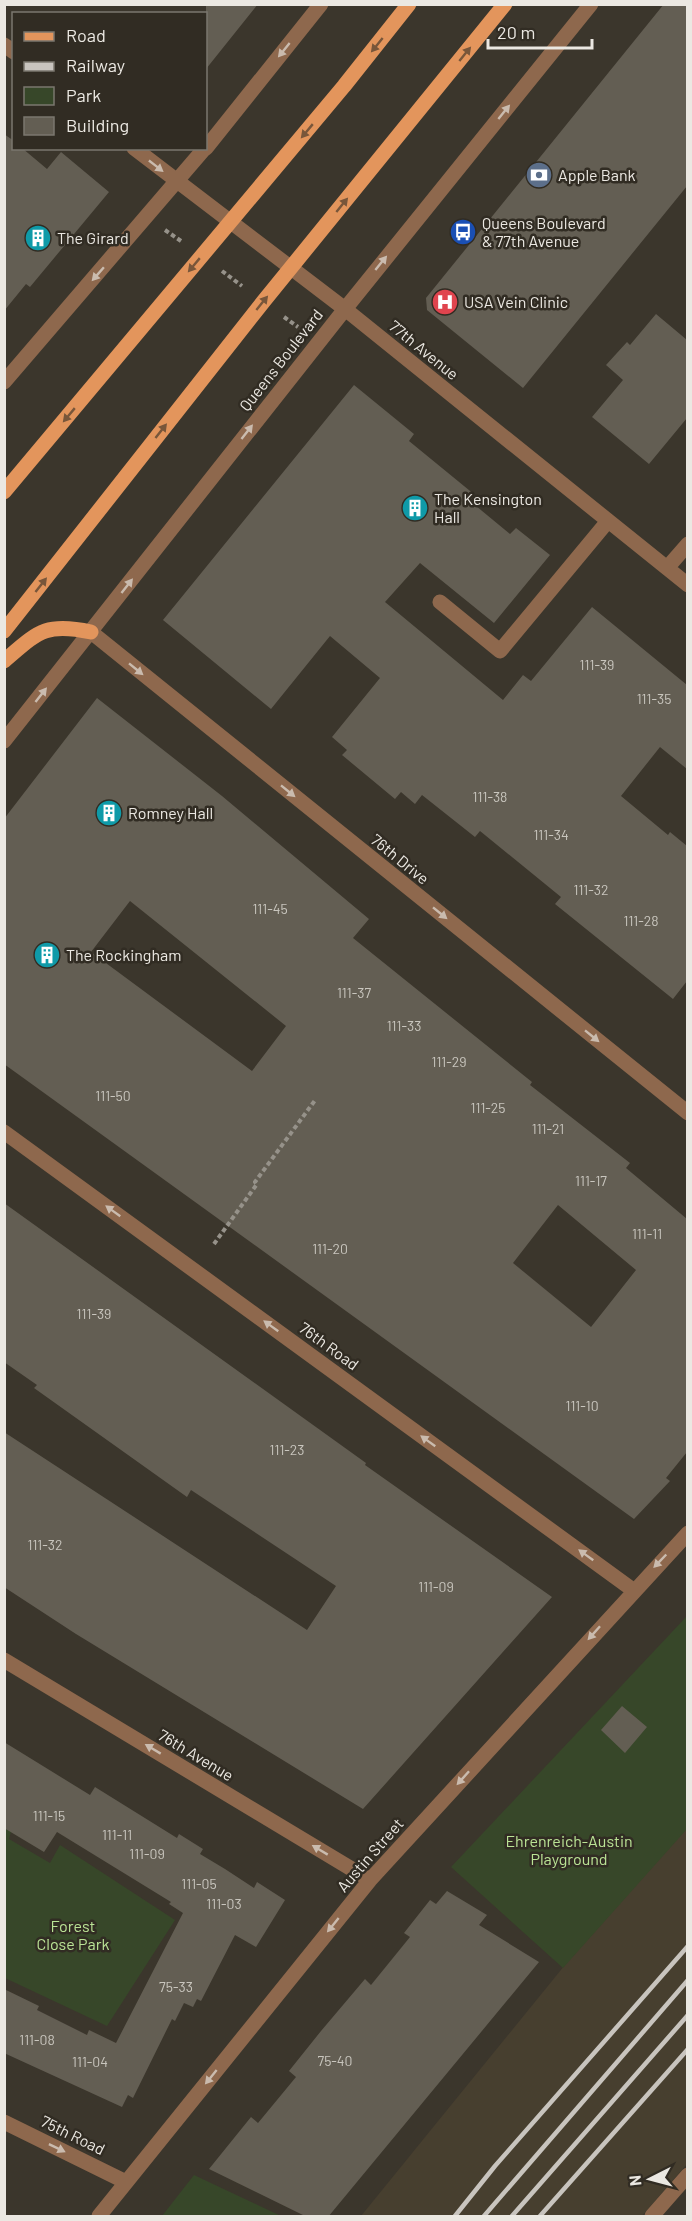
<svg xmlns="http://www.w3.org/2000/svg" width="692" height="2221" font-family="Barlow,sans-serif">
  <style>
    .built { fill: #473f2f }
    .green { fill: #374729 }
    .building { fill: #635e53; fill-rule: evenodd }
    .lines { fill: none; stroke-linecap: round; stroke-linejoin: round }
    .path { stroke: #96928a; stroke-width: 4; stroke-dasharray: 4.5 3; stroke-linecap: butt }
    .minor { stroke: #8e684d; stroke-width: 15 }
    .major { stroke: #e3955c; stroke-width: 15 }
    .rail { stroke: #c8c4be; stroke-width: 4.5 }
    .oneway { fill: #78563a }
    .oneway2 { fill: #cabbae }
    .labels { text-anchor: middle; stroke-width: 5; stroke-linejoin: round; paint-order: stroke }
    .number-label { font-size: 14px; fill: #c9c6be }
    .poi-label { font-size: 16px; fill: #ebe8e2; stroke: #312c23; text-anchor: start }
    .street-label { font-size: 16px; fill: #ebe8e2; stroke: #312c23 }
    .park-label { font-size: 16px; fill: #bae395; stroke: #312c23 }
  </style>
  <rect width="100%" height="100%" fill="#3b362c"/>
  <!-- built -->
  <path class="built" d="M687,1828v336l-45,52h-281l208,-256z"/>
  <!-- green -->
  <path class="green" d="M687,1616v213l-124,139 -112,-101z
    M4,1819l9,5 -4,15 41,24 10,-18 115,75 -68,106 -102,-48z
    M194,2175l87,41h-119z"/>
  <!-- building -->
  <path class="building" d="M206,4h52l-52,65z
    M664,4h23v182l-164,202 -96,-78 -1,-12z
    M4,134l10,7v7h8l25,21 14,-17 48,40 -79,95 -4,-3 -22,27z
    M656,314l31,26v78l-38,46 -57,-47 31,-37 -17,-15 21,-23 3,3z
    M354,385l60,49 -5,7 66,54 -5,6 40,33 6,-6 34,27 -56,68 -74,-60 -35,39 118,98 20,-25 8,6 61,-74 95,78v84l-27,-22 -39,49 47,39 2,-3 17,14v135l-14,18 -118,-95 6,-7 -81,-66 -5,6 -53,-42 -7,9 -14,-12 -6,7 -53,-44 5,-5 -15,-13 48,-59 -50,-42 -59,73 -108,-89z
    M97,698l125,98 147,123 -16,19 179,144 -2,3 100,78 -4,5 61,51v233l-21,26 4,3 -36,38 -630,-455v-245zM130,901l156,125 -34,45 -161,-119zM558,1205l78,65 -45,57 -78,-64z
    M4,1203l362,260 -1,2 187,132 -189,212 -287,-175 -72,-47v-155l303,198 29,-44 -145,-96 -4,7 -153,-109 3,-3 -33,-23z
    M622,1706l25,21 -22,26 -24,-23z
    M4,1742l86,53 5,-8 82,51 2,-4 24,15 -3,5 25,15 29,19 3,-6 28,18 -29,47 -21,-12 -34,66 -4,-2 -4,8 -9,-4 -9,18 -3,-2 -39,79 -5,-3 -6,12 -118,-54v-64l35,17 -2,4 50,25 2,-5 27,13 67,-130 -14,-9 2,-2 -114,-70 -13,20 -40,-24z
    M447,1891l40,24 -8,10 60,37 -211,255h-21l-98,-48 42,-52 7,6 38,-46 -7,-6 32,-40 44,-52 6,6 39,-48 -6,-4 26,-33 6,4z"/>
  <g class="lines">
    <!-- path -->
    <path class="path" d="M165,230l16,11
      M222,271l20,15
      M284,317l14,10
      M214,1244l43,-60 -2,-2 61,-83"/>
    <!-- minor -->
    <path class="minor" d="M4,45l10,7
      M134,148l211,161 343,276
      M206,148l115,-144
      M4,382l201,-234
      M667,568l21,-24
      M440,602l60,49 108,-130
      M91,632l597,481
      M4,741l341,-432 246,-305
      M4,1132l629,458
      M4,1660l366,220
      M4,2122l122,60
      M99,2216l271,-336 318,-347
      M652,2216l36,-41"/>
    <!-- major -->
    <path class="major" d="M4,492l340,-406 65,-82
      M4,631l259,-329 242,-298
      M4,661c34,-29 41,-39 87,-29"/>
    <!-- rail -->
    <path class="rail" d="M455,2216l40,-50 193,-220
      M484,2216l204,-236
      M512,2216l176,-201
      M540,2216l148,-167"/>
  </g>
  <!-- one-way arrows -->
  <defs><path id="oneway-solid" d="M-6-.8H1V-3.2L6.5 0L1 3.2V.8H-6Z" transform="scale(1.5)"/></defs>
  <g class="oneway">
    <use href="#oneway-solid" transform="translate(377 45) rotate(129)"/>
    <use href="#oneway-solid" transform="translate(465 54) rotate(-51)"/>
    <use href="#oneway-solid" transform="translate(307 131) rotate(130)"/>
    <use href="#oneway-solid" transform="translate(342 205) rotate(-51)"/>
    <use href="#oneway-solid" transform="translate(194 265) rotate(130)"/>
    <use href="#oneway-solid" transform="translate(262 303) rotate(-51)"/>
    <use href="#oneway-solid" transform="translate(69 415) rotate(130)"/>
    <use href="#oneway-solid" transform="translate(161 431) rotate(-52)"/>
    <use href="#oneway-solid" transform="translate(41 585) rotate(-52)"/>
  </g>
  <g class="oneway2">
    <use href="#oneway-solid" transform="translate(284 50) rotate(129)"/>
    <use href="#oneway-solid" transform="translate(504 112) rotate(-51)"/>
    <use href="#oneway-solid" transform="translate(156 166) rotate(38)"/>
    <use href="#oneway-solid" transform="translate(381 263) rotate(-51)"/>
    <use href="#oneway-solid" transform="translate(98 274) rotate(131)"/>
    <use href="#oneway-solid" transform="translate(247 432) rotate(-52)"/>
    <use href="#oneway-solid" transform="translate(127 586) rotate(-52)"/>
    <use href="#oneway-solid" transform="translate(136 669) rotate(39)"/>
    <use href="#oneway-solid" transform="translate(41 695) rotate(-52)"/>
    <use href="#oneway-solid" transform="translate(288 791) rotate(39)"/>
    <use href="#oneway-solid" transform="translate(440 913) rotate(39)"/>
    <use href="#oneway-solid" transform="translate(592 1036) rotate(39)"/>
    <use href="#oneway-solid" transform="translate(113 1211) rotate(-144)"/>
    <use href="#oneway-solid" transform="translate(271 1326) rotate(-144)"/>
    <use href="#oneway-solid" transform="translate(428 1441) rotate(-144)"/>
    <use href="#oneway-solid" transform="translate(586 1555) rotate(-144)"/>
    <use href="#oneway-solid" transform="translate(660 1561) rotate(134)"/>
    <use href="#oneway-solid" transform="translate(594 1633) rotate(132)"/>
    <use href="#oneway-solid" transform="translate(153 1749) rotate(-149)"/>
    <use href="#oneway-solid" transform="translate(463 1778) rotate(132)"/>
    <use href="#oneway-solid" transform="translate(320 1850) rotate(-149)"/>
    <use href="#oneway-solid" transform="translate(333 1925) rotate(129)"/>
    <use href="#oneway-solid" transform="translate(211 2077) rotate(129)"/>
    <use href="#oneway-solid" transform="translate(57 2148) rotate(26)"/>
  </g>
  <!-- icons -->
  <defs>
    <symbol id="bank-disc" viewBox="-11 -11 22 22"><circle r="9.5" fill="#5c6f8a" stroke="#312c23"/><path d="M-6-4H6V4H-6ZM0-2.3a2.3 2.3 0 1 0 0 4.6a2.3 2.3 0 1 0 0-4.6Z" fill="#fff"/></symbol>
    <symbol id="bus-disc" viewBox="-11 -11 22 22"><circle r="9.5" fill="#1a4fb4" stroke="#312c23"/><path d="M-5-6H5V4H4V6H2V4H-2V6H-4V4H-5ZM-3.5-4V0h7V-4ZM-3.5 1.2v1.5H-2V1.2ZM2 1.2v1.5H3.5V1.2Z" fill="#fff"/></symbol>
    <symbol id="building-disc" viewBox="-11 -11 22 22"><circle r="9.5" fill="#0f9aa8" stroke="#312c23"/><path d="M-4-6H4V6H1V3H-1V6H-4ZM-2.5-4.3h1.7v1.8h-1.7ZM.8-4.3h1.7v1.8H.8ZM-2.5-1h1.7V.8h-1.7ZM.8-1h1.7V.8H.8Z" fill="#fff"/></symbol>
    <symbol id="hospital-disc" viewBox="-11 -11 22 22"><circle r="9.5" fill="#e0444e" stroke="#312c23"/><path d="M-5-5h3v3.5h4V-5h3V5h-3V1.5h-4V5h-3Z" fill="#fff"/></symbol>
  </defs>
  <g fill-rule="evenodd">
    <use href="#bank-disc" x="524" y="160" width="30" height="30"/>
    <use href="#bus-disc" x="448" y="217" width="30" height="30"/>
    <use href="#building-disc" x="23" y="223" width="30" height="30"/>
    <use href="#hospital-disc" x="430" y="287" width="30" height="30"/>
    <use href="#building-disc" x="400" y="493" width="30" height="30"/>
    <use href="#building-disc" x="94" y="798" width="30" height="30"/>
    <use href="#building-disc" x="32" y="940" width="30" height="30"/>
  </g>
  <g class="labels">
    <!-- number labels -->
    <g class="number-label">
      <text x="597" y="670">111-39</text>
      <text x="654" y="704">111-35</text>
      <text x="490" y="802">111-38</text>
      <text x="551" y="840">111-34</text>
      <text x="591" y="895">111-32</text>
      <text x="270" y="914">111-45</text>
      <text x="641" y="926">111-28</text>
      <text x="354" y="998">111-37</text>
      <text x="404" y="1031">111-33</text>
      <text x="449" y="1067">111-29</text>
      <text x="113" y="1101">111-50</text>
      <text x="488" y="1113">111-25</text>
      <text x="548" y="1134">111-21</text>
      <text x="591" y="1186">111-17</text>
      <text x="647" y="1239">111-11</text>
      <text x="330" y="1254">111-20</text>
      <text x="94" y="1319">111-39</text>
      <text x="582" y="1411">111-10</text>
      <text x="287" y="1455">111-23</text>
      <text x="45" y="1550">111-32</text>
      <text x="436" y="1592">111-09</text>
      <text x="49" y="1821">111-15</text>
      <text x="117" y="1840">111-11</text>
      <text x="147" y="1859">111-09</text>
      <text x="199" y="1889">111-05</text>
      <text x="224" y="1909">111-03</text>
      <text x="176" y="1992">75-33</text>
      <text x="37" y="2045">111-08</text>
      <text x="335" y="2066">75-40</text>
      <text x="90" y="2067">111-04</text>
    </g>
    <!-- poi labels -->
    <g class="poi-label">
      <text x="558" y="181">Apple Bank</text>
      <text x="482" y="229">Queens Boulevard<tspan x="482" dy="18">&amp; 77th Avenue</tspan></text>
      <text x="57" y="244">The Girard</text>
      <text x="464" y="308">USA Vein Clinic</text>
      <text x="434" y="505">The Kensington<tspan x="434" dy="18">Hall</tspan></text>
      <text x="128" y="819">Romney Hall</text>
      <text x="66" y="961">The Rockingham</text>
    </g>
    <!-- street labels -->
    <g class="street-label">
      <text transform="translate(424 350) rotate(39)" y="6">77th Avenue</text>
      <text transform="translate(281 360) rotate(-52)" y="6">Queens Boulevard</text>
      <text transform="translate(400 859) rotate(39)" y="6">76th Drive</text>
      <text transform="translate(329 1346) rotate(36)" y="6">76th Road</text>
      <text transform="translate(196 1755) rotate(31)" y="6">76th Avenue</text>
      <text transform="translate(370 1855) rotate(-49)" y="6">Austin Street</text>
      <text transform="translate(73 2135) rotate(26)" y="6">75th Road</text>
    </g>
    <!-- park labels -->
    <g class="park-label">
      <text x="569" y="1847">Ehrenreich-Austin<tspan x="569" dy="18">Playground</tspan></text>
      <text x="73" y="1932">Forest<tspan x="73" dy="18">Close Park</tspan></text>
    </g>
  </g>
  <!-- border -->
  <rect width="692" height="2221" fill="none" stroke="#ebe8e2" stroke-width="12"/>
  <!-- legend -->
  <rect x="12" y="12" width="195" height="138" fill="#312c23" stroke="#7b776f" stroke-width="1.5"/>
  <rect x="24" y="32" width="30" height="9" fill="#e3955c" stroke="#7b776f" stroke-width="1.5"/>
  <text x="66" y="42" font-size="18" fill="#ebe8e2">Road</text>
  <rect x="24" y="62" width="30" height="9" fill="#c8c4be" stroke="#7b776f" stroke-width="1.5"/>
  <text x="66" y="72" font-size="18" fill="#ebe8e2">Railway</text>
  <rect x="24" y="87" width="30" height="18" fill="#374729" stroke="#7b776f" stroke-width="1.5"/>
  <text x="66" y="102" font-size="18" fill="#ebe8e2">Park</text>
  <rect x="24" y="117" width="30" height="18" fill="#635e53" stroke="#7b776f" stroke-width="1.5"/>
  <text x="66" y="132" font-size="18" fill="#ebe8e2">Building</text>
  <!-- north arrow -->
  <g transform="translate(650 2179) rotate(264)" stroke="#312c23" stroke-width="4.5" paint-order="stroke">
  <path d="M0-4.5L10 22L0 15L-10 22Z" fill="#ebe8e2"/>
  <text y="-9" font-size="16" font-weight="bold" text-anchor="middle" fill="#ebe8e2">N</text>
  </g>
  <!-- scale -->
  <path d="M488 39v9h104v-9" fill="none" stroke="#ebe8e2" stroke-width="3"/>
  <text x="497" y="39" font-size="18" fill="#ebe8e2" stroke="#312c23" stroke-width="4.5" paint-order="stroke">20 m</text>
</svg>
